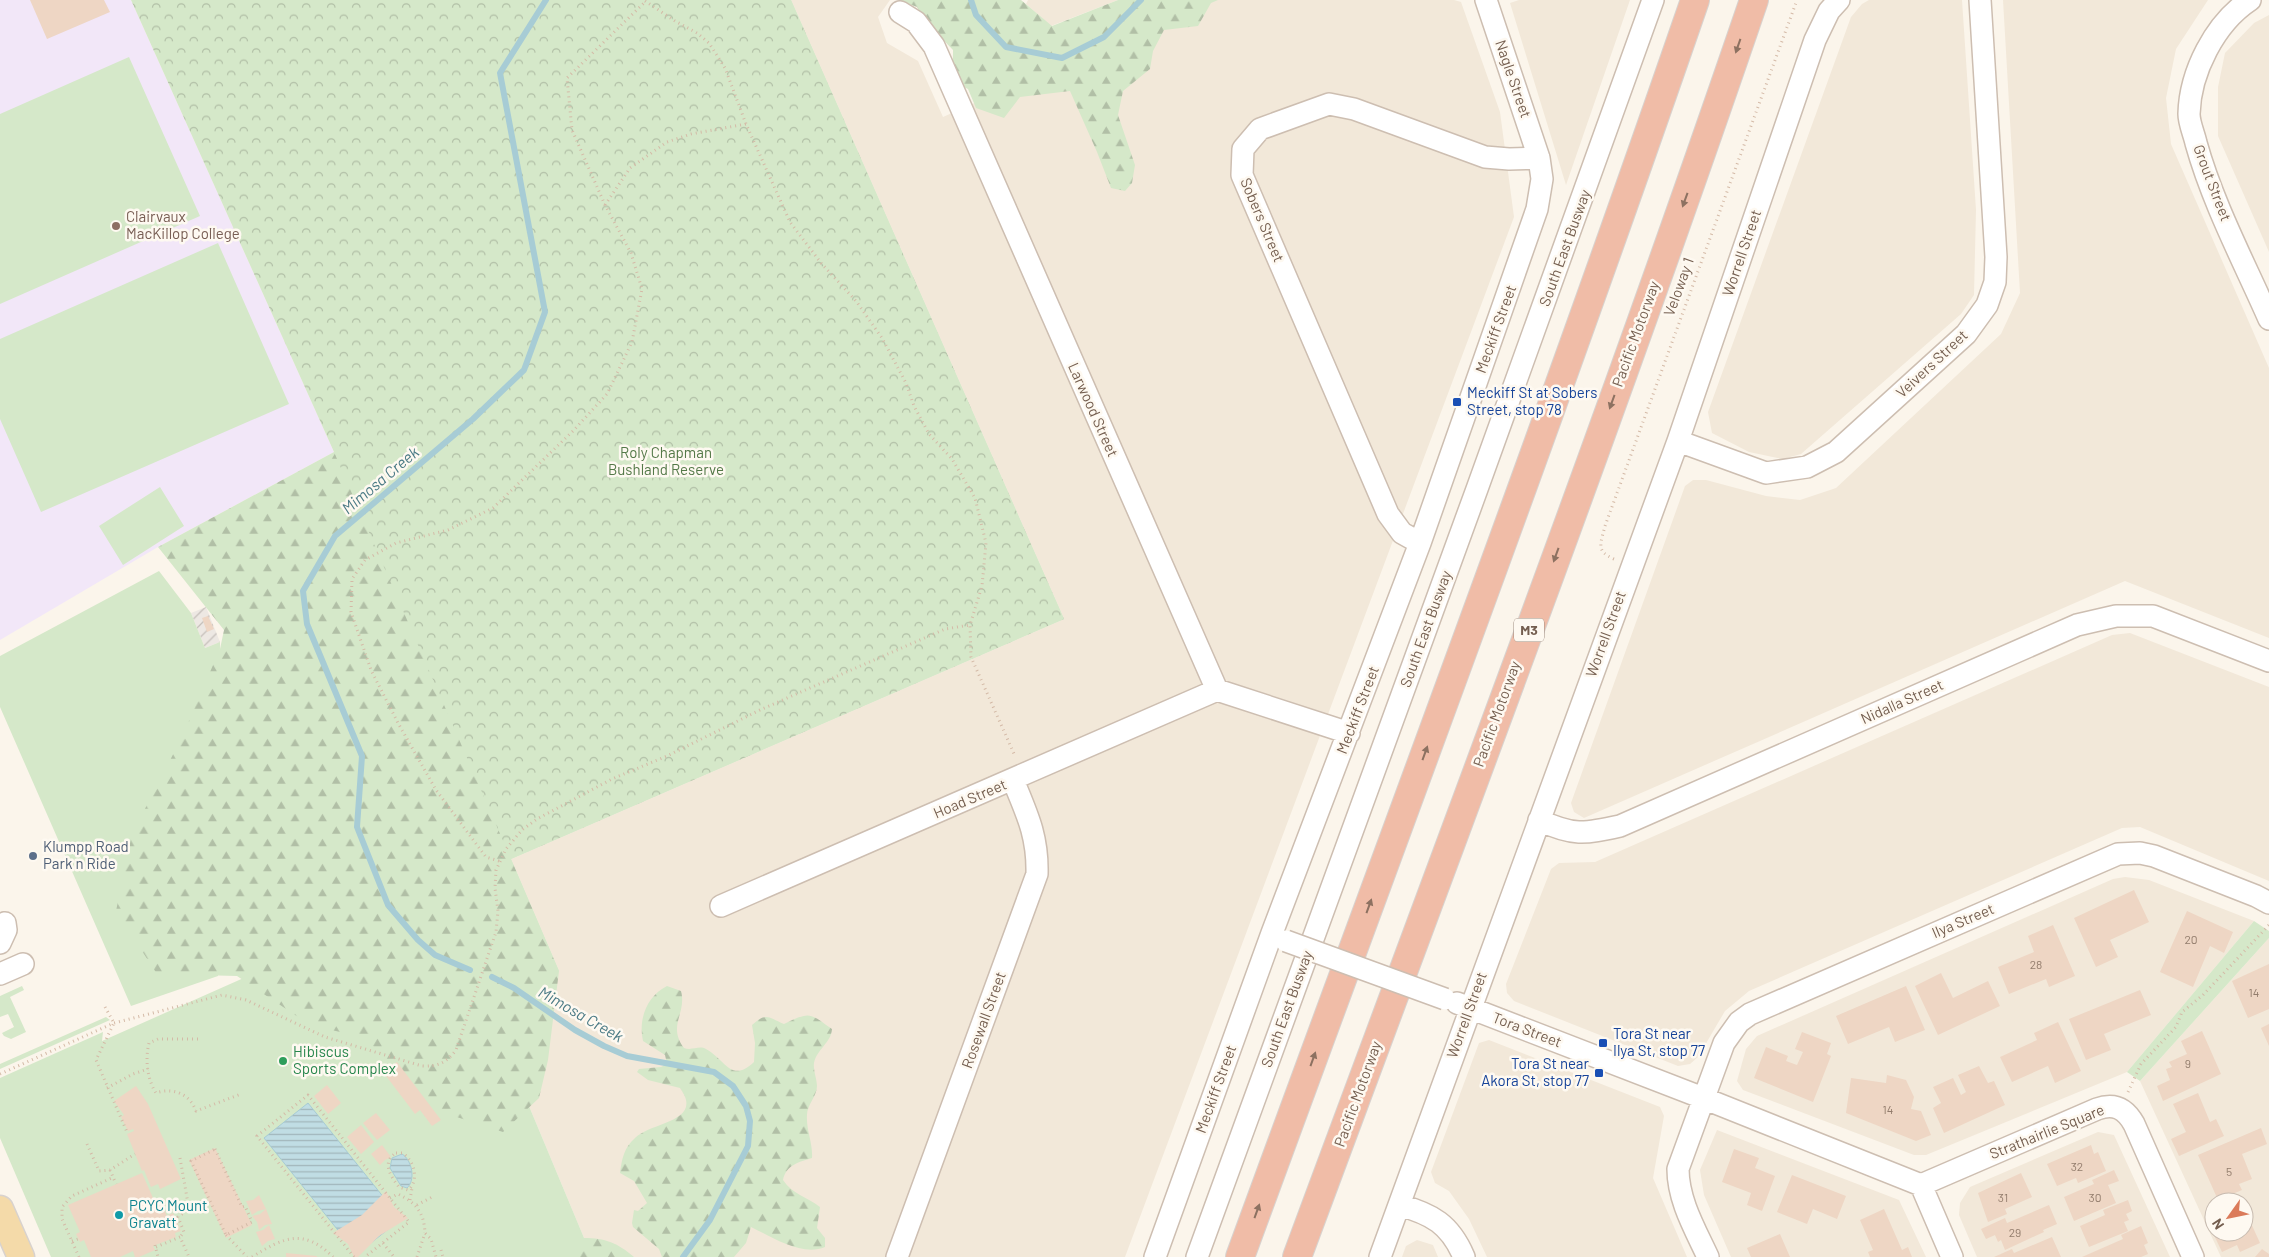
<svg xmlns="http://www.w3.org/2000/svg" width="2269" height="1257" font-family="Barlow,sans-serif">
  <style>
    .residential { fill: #f2e8d9; fill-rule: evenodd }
    .industrial { fill: url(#industrial-furrows) }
    .education { fill: #f2e7f8 }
    .grass { fill: #d5e8c9 }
    .forest { fill: url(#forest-firs) }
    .park { fill: url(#park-crowns) }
    .water { fill: url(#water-rules); stroke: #a7ccd5 }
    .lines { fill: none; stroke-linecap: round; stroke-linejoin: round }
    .stream { stroke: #a7ccd5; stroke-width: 6 }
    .building { fill: #eed6c4 }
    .minor-casing { stroke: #cdbeb1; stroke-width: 24 }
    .major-casing { stroke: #d8d2ce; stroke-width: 29 }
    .highway-casing { stroke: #d8d2ce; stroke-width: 30 }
    .path { stroke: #d4baa7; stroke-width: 3; stroke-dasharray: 1 4; stroke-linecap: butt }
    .minor { stroke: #fff; stroke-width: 21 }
    .major { stroke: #f4daa9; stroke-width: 26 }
    .highway { stroke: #f0bca7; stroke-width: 28 }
    .minor-bridge-casing { stroke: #cdbeb1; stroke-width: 24; stroke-linecap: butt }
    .minor-bridge { stroke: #fff; stroke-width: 21 }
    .oneway { fill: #8d7161 }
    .education-dot { fill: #8d6e63; stroke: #fef9f1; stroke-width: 2 }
    .transit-dot { fill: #1a4fb4; stroke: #fef9f1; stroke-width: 2 }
    .service-dot { fill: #5c6f8a; stroke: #fef9f1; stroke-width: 2 }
    .leisure-dot { fill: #2e9e5b; stroke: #fef9f1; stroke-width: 2 }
    .culture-dot { fill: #0f9aa8; stroke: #fef9f1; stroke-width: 2 }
    .labels { text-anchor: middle; stroke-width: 5; stroke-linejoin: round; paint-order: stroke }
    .number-label { font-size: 12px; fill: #927c6c }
    .shield { fill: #fef9f1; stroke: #9d8c80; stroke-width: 1 }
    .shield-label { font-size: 14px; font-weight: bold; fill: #745e4f }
    .street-label { font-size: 15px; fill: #745e4f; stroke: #fef9f1 }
    .education-label { font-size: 15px; fill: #785e54; stroke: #fef9f1; text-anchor: start }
    .transit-label { font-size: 15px; fill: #164399; stroke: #fef9f1; text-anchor: start }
    .park-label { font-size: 15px; fill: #547948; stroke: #fef9f1 }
    .service-label { font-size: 15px; fill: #4e5e75; stroke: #fef9f1; text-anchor: start }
    .leisure-label { font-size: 15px; fill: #27864d; stroke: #fef9f1; text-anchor: start }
    .culture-label { font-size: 15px; fill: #0d838f; stroke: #fef9f1; text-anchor: start }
    .water-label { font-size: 16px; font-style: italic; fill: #4a7a85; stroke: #fef9f1 }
  </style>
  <defs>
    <pattern id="industrial-furrows" width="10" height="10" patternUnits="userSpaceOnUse" patternTransform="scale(1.25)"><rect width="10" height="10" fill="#ede8e3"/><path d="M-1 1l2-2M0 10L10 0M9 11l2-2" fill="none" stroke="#c5bfba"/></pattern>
    <pattern id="forest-firs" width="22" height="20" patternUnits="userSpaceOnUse" patternTransform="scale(1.25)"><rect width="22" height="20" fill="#d5e8c9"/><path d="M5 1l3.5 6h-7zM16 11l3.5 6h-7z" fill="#b1bfa6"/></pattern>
    <pattern id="park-crowns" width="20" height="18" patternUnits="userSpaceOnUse" patternTransform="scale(1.25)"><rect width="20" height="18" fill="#d5e8c9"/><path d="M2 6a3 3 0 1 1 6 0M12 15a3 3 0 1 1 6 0" fill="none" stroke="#b1bfa6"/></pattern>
    <pattern id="water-rules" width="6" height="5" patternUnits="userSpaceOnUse" patternTransform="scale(1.25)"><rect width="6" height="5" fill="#c0dde4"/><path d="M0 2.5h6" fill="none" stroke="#a1b6bb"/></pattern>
  </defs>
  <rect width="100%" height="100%" fill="#fbf5eb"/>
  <!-- residential -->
  <path class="residential" d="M791,0h99l-12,17 9,26 31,18 25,56 241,-108 26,-9h244l7,2 39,110 14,105 -389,1040h-533l-106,-254 73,-32 -48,-112 553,-240z
    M1028,0h90l-67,26 -25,-22z
    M1519,0h111l-64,185 -56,-182z
    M1869,0h93l14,210 -2,85 -13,19 -160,140 -18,5 -34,-7 -37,-19 -4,-21 143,-395 11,-13z
    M2003,0h205l-32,49 -10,49 5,46 98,224v270l-144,-57 -541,237 -10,-6 -3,-9 114,-317 8,-6h13l60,16 34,4 36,-12 165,-154 19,-41z
    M2269,15v237l-51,-116v-49l7,-34 29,-30z
    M2130,633l139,54v194l-129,-54 -18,1 -373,163 -24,20 -27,46 -8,7 -12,2 -164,-65 -7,-8 -1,-9 45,-115 8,-6 36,-1 517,-227z
    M2125,877l24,3 105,41 -127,151 -201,83h-12l-171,-65 -6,-9 9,-32 11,-13 356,-157z
    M2269,938v319h-48l-81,-176zM2214,1202h30v30h-30z
    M1489,1040l171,67 4,9 -11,62 34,79h-200l-18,-38 -20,-28 -14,-8 -4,-11 48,-129z
    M1717,1130l182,70 27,57h-195l-27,-62 -4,-25z
    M2098,1132l16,3 56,122h-193l-18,-42 1,-12 10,-16z
    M1417,1240l16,5 5,12h-36l4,-11z"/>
  <!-- industrial -->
  <path class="industrial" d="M206,607l14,35 -15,6 -14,-35z"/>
  <!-- education -->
  <path class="education" d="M0,0h131l203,452 -176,95 -158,93z"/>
  <!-- grass -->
  <path class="grass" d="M129,57l71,159 -200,88v-190z
    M218,243l71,161 -248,108 -41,-93v-80z
    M160,487l24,39 -61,39 -24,-39z
    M159,571l32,42 14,35 15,-6 -2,334 -87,30 -131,-299v-51z
    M511,859l48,112 -73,32 106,254h-541l-51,-119v-60l103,-46 -1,9z
    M2254,921l15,10v7l-129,143 -13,-9z
    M22,986l2,4 -14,7 16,35 -15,7 -7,-3 -2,-3 12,-6 -6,-13 -8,3v-21z
    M106,1017l4,3 -110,49v-5z"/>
  <!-- forest -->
  <path class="forest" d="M791,0l273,619 -553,240 48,112 -11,89 -9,38 -36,34 -71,-23 -30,-30 -36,-41 -56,-13 -73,-49 -80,-2 -41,-63 16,-77 49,-95 39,-90 4,-19 -66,-83 176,-95 60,-19z
    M898,0h123l31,26 66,-26h100l-7,3 -13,23 -34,4 -11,21 -3,18 -27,22 -5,24 17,50 -3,18 -7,8 -14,-3 -14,-36 -27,-61 -50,6 -16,21 -28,-10 -8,-19c-17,-7 -15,-23 -15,-39l-28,-29 -8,-14z
    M667,986l14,5c6,23 -14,34 3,57 8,3 15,-3 22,1 19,10 25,35 48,13l1,-19 -3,-18c14,-13 16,-8 32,-1 27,-13 25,-11 48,5 -1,14 -15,20 -18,34 -1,7 3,16 3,23 0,10 -10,19 -10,29 -1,15 6,28 5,43 -13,4 -26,7 -29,22 9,14 24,17 37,27l-3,21 8,10v9c-23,10 -53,-10 -74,-20l-5,16 -12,14h-72l-3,-8 -26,-22 -1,-4 2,-13 4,1 9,-8 -13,-22 -14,-8c2,-15 4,-25 15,-35 15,-16 70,-16 45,-50l-32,-8 -11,-8 2,-3 22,-2 6,-3 -2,-9 -22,-14c-5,-22 4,-45 24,-55z
    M584,1238c21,0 34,5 50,19h-54c-2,-8 -2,-14 4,-19z"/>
  <!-- park -->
  <path class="park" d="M131,0h660l273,619 -553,240 -177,-407z"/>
  <!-- water -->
  <path class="water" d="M308,1103l93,116 -44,35 -93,-116z
    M402,1154c10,6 14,26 5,34l-6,-2 -11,-18 2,-10z"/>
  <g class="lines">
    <!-- stream -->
    <path class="stream" d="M971,0l5,15 30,32 56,11 42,-21 37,-37
      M470,970l-35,-15 -17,-15 -30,-35 -31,-78 5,-71 -55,-132 -4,-33 32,-55 138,-117 51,-49 21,-58 -45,-239 46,-73
      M492,977l22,11 61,42 29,16 23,10 87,16 19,14 13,20 4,15 -2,25 -38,74 -27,37"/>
  </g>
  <!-- building -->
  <path class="building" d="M30,0h74l6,12 -63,27z
    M208,616l6,13 -7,3 -5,-14z
    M2134,890l15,32 -39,18 8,17 -22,10 -22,-49z
    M2187,911l46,21 -9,21 -14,-7 -17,41 -33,-15z
    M2053,925l22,51 -26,11 -3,-8 -37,15 -11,-27 36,-15 -6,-16z
    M2269,964v45l-21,9 -16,-37z
    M1941,973l12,25 35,-17 12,25 -62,29 -23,-49z
    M1906,986l19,44 -30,12 -6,-15 -41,17 -12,-28z
    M2140,990l11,25 -47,19 7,16 -25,10 -17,-41z
    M2058,1022l23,49 -26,12 -7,-17 -36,16 -12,-25 37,-17 -3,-7z
    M2269,1024v22l-8,-18z
    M2202,1031l19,43 -58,27 -6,-15 13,-6 -4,-11 6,-2 -3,-5 18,-8 -6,-13z
    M1802,1032l29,11 -4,11 4,2 -18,46 -59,-24 12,-31 22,9 -2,5 11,4 6,-13 -8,-3z
    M397,1062l44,58 -9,6 -12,-16 -5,4 -32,-42z
    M1979,1066l9,17 6,-2 11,24 -61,28 -11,-25 8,-5 -8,-16 20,-9 8,17 5,-3 -8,-17z
    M1887,1075l19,5 8,17 -3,12 10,2 10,24 -15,6 -70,-28 5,-35 35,5z
    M327,1085l14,18 -13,11 -14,-18z
    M136,1086l12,18 33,75 -21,10 -2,-5 -7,3 -7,-17 -2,1 -15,-37 7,-3 -1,-2 -5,2 -7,-14 3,-2 -10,-14z
    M2198,1093l12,29 6,-3 8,17 -45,20 -8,-17 15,-7 -13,-28z
    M376,1113l14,17 -13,10 -14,-17z
    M361,1125l13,17 -13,12 -14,-17z
    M2261,1128l6,16 -25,10 10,25 -13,5 3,6 -24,10 -20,-45z
    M382,1145l9,12 -6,3 -5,5 -9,-11z
    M2091,1145l3,9 4,-2 8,19 -28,12 -2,-5 -19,8 -10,-22z
    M215,1148l37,77 -26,13 -37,-78z
    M1734,1149l25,9 -4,10 20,8 -13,35 -15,-6 4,-12 -29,-11z
    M2114,1170l5,11 -11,4 8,18 -42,18 -10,-24 30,-13 -2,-4z
    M142,1173l15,34 5,-2 5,11 6,-3 8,18 -6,2 1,4 -23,9 2,4 -16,7h-4l-2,-6 -13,6h-29l-7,-17 -4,2 -4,-8 4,-2 -12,-27z
    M2021,1173l11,24 -27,12 2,5 -19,8 -10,-29z
    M1792,1175l54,21 -9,23 -24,-10 -6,15 -30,-12z
    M386,1191l8,16 14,11 -29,18 -21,21h-4l-6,-13 -15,-11 29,-18z
    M259,1195l7,14 -8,2 -6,4 -6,-14 7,-1z
    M2128,1200l4,11 -6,3 3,6 -5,2 4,9 -39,16 -9,-21 25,-11 -2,-5z
    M2049,1205l8,19 -14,6 1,2 -39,18 -4,-10 -3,2 -3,-7 -9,4 -5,-10 24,-11 2,5z
    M2244,1208l16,35 -20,9 -3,-7 -15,7 -9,-19 31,-1z
    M266,1209l6,15 -7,1 -6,5 -2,-8 -5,-6 8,-2z
    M1884,1209l18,41 6,-3 4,10h-42l-2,-5 5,-2 -13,-30z
    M269,1225l6,14 -7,2 -6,5 -6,-14 7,-2z
    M2141,1226l7,17 -4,2 4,9 -7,3h-59l41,-18 -2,-4z
    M1780,1234l10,23h-39l-4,-9z
    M2052,1237l9,20h-67l18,-8 2,4z
    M2262,1249l7,5v3h-14z
    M286,1253l31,3v1h-31z"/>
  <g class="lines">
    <defs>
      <path id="minor" d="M2250,0c-35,23 -60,72 -61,114 0,9 5,20 7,29 17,61 48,119 73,176
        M900,12l16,10 18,24 283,644 132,43
        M1678,441l88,32 41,-6 29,-15 130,-118 21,-29 8,-23 1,-25 -16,-257
        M1420,543l-18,-10 -14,-19 -146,-339 1,-26 17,-20 69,-25 25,5 131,48 24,2 30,-1
        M1539,820c34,16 45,14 81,6l457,-201 39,-9h37l116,45
        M721,906l496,-216
        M0,943l6,-13 -1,-7
        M0,974l23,-10
        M1457,1003l246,95 218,87
        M1921,1185l176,-76c17,-6 28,-1 37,15l59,133
        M1921,1185l31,72
        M1399,1205c33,9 51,19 65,52
        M897,1257l140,-383c1,-38 -10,-60 -24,-94
        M1155,1257l117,-324 148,-390 117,-334 5,-30 -3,-21 -53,-158
        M1197,1257l280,-768 176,-489
        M1380,1257l298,-816 137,-401 14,-29 10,-11
        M1708,1257c-13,-28 -30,-57 -30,-88l46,-126 15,-21 11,-8 368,-160 22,-1 14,3 102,40 13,7"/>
      <path id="major" d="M0,1209l21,48"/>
      <path id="highway" d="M1240,1257c153,-418 310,-836 455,-1257
        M1297,1257c155,-418 313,-835 457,-1257"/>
    </defs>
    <!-- minor casing -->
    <use href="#minor" class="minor-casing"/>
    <!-- major casing -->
    <use href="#major" class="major-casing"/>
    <!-- highway casing -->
    <use href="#highway" class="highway-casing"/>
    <!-- path -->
    <path class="path" d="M645,1l30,20 22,12 12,10 16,25 21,56 44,98 31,41 35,38 26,37 24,45 8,23 15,28 23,25 23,39 11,45 -4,43 -12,39 1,32 44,99
      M605,205l25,-37 37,-26 24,-8 55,-10
      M1614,559c-19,-8 -13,-16 -9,-33l192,-526
      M499,861l-13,-4 -50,-67 -38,-67 -27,-53 -20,-58 1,-33 13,-19 31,-17 52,-13 45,-22 80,-77 34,-37 25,-52 10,-53 -11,-36 -26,-48 -33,-75 -5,-52 79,-77
      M105,1007l9,16 -18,37 31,72
      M198,1039h-40l-9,4c-4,16 -2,36 7,50 17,-6 34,1 40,18l45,-17
      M0,1074l114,-51 108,-28 24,5 79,37 97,29c16,1 25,-4 34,-16l40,-118 2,-21 -3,-23 1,-18 10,-21 16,-19 15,-11 75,-40 55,-23 95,-47 183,-80 25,-4
      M107,1088l26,-14 15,-5
      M2128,1092l13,-28 35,-37 6,-15 21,-17 66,-70
      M87,1144l12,27 11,-1 25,-16
      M215,1149l27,58 3,-1 7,16 -26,13 -35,-74z
      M396,1153h6c12,6 18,28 6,37l-9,-3c-8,-10 -18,-25 -3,-34z
      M180,1158l9,51 -11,8 6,15 -4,5
      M110,1170l6,14
      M390,1198l8,-4c18,9 26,18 27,39l6,6 5,18
      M410,1200l2,-12
      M417,1205l17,-9
      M226,1235l21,22
      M72,1241l6,-2
      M383,1243l11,14
      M155,1245l3,12
      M156,1247l24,-10 9,20
      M441,1250l2,7
      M79,1257l-17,-38v-12l10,-11 42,-19
      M252,1257c32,-20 52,-29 81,0
      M354,1257l-97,-121 51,-41 101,127 -44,35
      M417,1257l8,-24"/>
    <!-- minor -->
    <use href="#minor" class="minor"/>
    <!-- major -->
    <use href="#major" class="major"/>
    <!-- highway -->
    <use href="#highway" class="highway"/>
    <defs>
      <path id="minor-bridge" d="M1286,941l159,58"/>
    </defs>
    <!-- minor-bridge casing -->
    <use href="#minor-bridge" class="minor-bridge-casing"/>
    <!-- minor-bridge -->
    <use href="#minor-bridge" class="minor-bridge"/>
  </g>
  <!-- one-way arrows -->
  <defs><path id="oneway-solid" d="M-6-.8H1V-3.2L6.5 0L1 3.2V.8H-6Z" transform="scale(1.25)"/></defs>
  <g class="oneway">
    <use href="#oneway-solid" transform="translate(1738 46) rotate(109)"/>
    <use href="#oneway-solid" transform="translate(1685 200) rotate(110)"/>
    <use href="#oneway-solid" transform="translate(1612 402) rotate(110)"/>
    <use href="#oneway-solid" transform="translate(1556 555) rotate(110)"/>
    <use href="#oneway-solid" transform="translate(1425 753) rotate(-70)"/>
    <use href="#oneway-solid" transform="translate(1369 906) rotate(-70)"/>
    <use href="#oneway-solid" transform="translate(1313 1059) rotate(-70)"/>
    <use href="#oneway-solid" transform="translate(1257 1211) rotate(-70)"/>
  </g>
  <!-- markers -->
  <circle class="education-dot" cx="116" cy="226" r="5"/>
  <g class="transit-dot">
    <rect x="1452" y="397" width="10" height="10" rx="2.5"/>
    <rect x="1598" y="1038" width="10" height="10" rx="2.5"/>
    <rect x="1594" y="1068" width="10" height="10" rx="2.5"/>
  </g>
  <circle class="service-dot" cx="33" cy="856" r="5"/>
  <circle class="leisure-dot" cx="283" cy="1061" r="5"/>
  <circle class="culture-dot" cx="119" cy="1215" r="5"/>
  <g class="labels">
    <!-- number labels -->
    <g class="number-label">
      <text x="2191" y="944">20</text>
      <text x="2036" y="969">28</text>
      <text x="2254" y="997">14</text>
      <text x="2188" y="1068">9</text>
      <text x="1888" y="1114">14</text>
      <text x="2077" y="1171">32</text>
      <text x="2229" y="1176">5</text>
      <text x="2003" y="1202">31</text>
      <text x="2095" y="1202">30</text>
      <text x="2015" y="1237">29</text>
    </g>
    <!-- shield labels -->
    <rect class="shield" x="1514" y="618.5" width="30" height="23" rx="4"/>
    <g class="shield-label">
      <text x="1529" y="635">M3</text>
    </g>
    <!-- street labels -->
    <g class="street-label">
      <text transform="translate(1513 79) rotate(71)" y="5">Nagle Street</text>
      <text transform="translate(2212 183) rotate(69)" y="5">Grout Street</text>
      <text transform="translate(1262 220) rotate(67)" y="5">Sobers Street</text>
      <text transform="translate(1565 248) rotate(-70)" y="5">South East Busway</text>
      <text transform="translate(1742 253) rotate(-71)" y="5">Worrell Street</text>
      <text transform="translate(1679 287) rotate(-70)" y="5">Veloway 1</text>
      <text transform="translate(1496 329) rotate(-70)" y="5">Meckiff Street</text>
      <text transform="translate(1636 334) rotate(-70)" y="5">Pacific Motorway</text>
      <text transform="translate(1932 364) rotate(-43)" y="5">Veivers Street</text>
      <text transform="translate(1093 410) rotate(66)" y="5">Larwood Street</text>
      <text transform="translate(1426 629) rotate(-70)" y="5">South East Busway</text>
      <text transform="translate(1606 634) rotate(-70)" y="5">Worrell Street</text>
      <text transform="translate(1902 702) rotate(-24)" y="5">Nidalla Street</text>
      <text transform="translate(1358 710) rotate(-69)" y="5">Meckiff Street</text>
      <text transform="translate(1497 714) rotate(-70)" y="5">Pacific Motorway</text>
      <text transform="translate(970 799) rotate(-23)" y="5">Hoad Street</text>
      <text transform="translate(1963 921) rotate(-23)" y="5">Ilya Street</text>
      <text transform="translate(1287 1009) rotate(-70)" y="5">South East Busway</text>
      <text transform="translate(1467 1015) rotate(-70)" y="5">Worrell Street</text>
      <text transform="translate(984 1020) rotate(-70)" y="5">Rosewall Street</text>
      <text transform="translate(1527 1030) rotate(21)" y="5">Tora Street</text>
      <text transform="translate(1216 1089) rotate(-70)" y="5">Meckiff Street</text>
      <text transform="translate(1358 1094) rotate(-70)" y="5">Pacific Motorway</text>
      <text transform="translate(2047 1132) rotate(-22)" y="5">Strathairlie Square</text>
    </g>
    <!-- education labels -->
    <g class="education-label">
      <text x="126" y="222">Clairvaux<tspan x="126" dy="17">MacKillop College</tspan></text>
    </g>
    <!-- transit labels -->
    <g class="transit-label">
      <text x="1467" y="398">Meckiff St at Sobers<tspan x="1467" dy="17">Street, stop 78</tspan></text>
      <text x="1613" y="1039">Tora St near<tspan x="1613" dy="17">Ilya St, stop 77</tspan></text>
      <text x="1589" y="1069" text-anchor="end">Tora St near<tspan x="1589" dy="17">Akora St, stop 77</tspan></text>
    </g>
    <!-- park labels -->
    <g class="park-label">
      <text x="666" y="458">Roly Chapman<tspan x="666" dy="17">Bushland Reserve</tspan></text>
    </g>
    <!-- service labels -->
    <g class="service-label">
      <text x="43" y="852">Klumpp Road<tspan x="43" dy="17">Park n Ride</tspan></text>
    </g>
    <!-- leisure labels -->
    <g class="leisure-label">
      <text x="293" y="1057">Hibiscus<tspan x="293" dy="17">Sports Complex</tspan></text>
    </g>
    <!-- culture labels -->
    <g class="culture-label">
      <text x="129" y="1211">PCYC Mount<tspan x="129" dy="17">Gravatt</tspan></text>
    </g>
    <!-- water labels -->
    <g class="water-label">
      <text transform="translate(380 480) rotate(-40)" y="6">Mimosa Creek</text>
      <text transform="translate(581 1014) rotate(30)" y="6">Mimosa Creek</text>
    </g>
  </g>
  <!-- north arrow -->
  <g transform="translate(2229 1217) rotate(237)"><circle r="24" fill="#fef9f1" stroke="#c7bbb0"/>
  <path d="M0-4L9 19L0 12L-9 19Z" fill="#db7b5a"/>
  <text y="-8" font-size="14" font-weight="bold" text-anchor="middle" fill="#745e4f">N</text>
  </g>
</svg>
